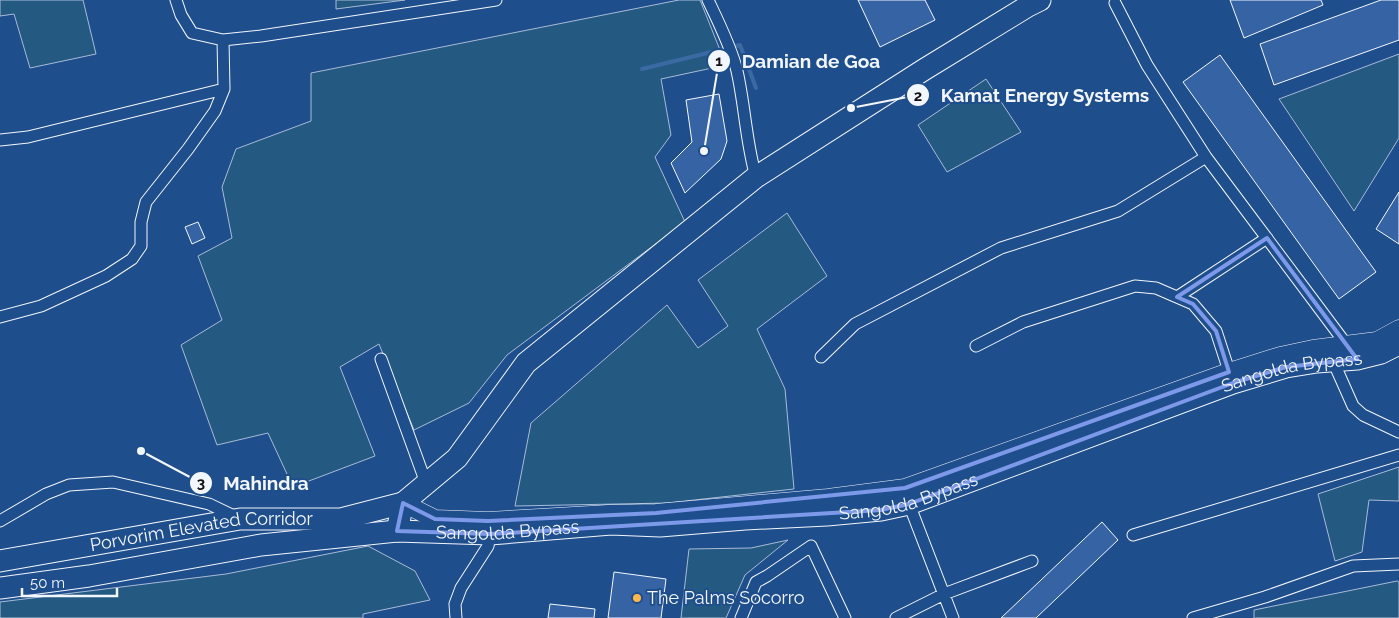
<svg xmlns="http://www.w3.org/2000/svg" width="1399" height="618" font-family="Raleway,sans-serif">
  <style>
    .green { fill: #245a82; stroke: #a8bbd7 }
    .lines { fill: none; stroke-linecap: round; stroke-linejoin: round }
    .stream { stroke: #3b69a3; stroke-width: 4 }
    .building { fill: #3563a3; stroke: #f2f6ff }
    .street-casing { stroke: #f2f6ff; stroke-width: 13 }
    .primary-casing { stroke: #f2f6ff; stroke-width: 19 }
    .highway-casing { stroke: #f2f6ff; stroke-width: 23 }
    .street { stroke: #1f4e8c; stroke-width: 11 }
    .primary { stroke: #1f4e8c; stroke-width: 18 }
    .highway { stroke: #1f4e8c; stroke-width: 21 }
    .marked { fill: none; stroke: #7d9aea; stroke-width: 4; stroke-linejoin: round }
    .poi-dot { fill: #ffb74d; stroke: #1f4e8c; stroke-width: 2 }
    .labels { text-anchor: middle; stroke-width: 4; stroke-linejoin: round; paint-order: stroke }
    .street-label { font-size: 18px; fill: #f2f6ff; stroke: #1f4e8c }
    .poi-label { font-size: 18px; fill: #f2f6ff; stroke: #1f4e8c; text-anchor: start }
    .leader { fill: none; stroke: #f2f6ff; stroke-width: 2 }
    .callout-dot { fill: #f2f6ff; stroke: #1f4e8c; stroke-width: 2 }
    .mark-label { font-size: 15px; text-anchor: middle; font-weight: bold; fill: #111 }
    .callout-label { font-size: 19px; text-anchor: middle; font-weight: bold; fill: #f2f6ff; stroke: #1f4e8c; stroke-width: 4; stroke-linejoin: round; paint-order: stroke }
  </style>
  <rect width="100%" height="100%" fill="#1f4e8c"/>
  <!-- green -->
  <path class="green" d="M0,0h83l13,54 -66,14 -16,-54 -14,2z
    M336,0h69l-69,9z
    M679,0h21l26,65 -65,14 10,56 -16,22 30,65 -178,133 -38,48 -55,27 -35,-86 -39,23 35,89 -82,31 -25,-54 -51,12 -36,-100 41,-25 -24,-64 34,-18 -10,-51 14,-38 75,-28v-48z
    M1399,54v84l-45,73 -75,-112z
    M986,79l35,53 -74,40 -29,-47z
    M787,213l40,63 -70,53 28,60 9,100 -127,14 -152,3 16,-83 136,-118 31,43 30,-22 -30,-46z
    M1399,467v34l-30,-1 -7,52 -27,9 -17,-67z
    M788,540l-43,35 -19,43h-45l8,-69 62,-1z
    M368,546l47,25 15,29 -67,14v4h-363v-16l226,-28z
    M1397,581l2,1v36h-145v-8z"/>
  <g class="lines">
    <!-- stream -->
    <path class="stream" d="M642,69l98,-24 16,43"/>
  </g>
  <!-- building -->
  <path class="building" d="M858,0h67l10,20 -55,27z
    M1230,0h91l2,5 -79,33z
    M1381,0h18v40l-125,45 -14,-41z
    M1220,55l156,217 -37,27 -156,-217z
    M719,94l8,47 -6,18 -36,34 -14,-30 21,-21 -6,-42z
    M1399,192v52l-23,-15z
    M198,222l7,16 -13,6 -7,-17z
    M1102,522l16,18 -82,78h-35z
    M614,572l52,7 -5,39h-53z
    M550,604l45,5 -1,9h-46z"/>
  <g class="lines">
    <defs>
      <path id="street" d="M176,0l5,15 11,18 31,7 38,-4 235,-36
        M708,0c10,21 24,49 29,71 8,35 9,72 19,106
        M1115,3l32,62 59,92 143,191
        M0,140l28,-3 196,-48
        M1177,297l90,-59
        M0,317l41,-11 65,-30 26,-17 9,-13v-24l5,-20 42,-53 27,-38 9,-22 -1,-49
        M976,346l47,-24 112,-36 21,2 37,16 23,27 15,46
        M821,357l34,-33 146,-76 117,-37 88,-54
        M381,359l45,124
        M1333,361l20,45 10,9 36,17
        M909,504l44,114
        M0,521l46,-27 23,-9 44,-3 96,22 27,13
        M1133,535l266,-80
        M456,618l-1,-14 6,-16 27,-42 2,-12
        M741,618l15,-36 11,-6 44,-30 34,72
        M896,618l48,-24 88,-33
        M1193,618l72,-21 88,-31 46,-2"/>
      <path id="primary" d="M403,503l32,16 53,2 120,-7 48,-1 172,-15 77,-10 324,-116 51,-16 33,-7 64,-8 22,-12"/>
      <g id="highway">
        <path d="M397,531l6,-28 54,-45 69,-95 230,-186 169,-108 103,-63 12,-6"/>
        <path id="s1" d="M0,561l240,-42h101l62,-16"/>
        <path id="s2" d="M0,588l89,-12 172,-31 136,-14 93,3 121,-10 49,2 85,-7 82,-4 54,-5 28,-6 324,-121 53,-16 31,-5 40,-3 24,-6 18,-9"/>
      </g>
    </defs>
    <!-- street casing -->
    <use href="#street" class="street-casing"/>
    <!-- primary casing -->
    <use href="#primary" class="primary-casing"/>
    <!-- highway casing -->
    <use href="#highway" class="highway-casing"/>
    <!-- street -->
    <use href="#street" class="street"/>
    <!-- primary -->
    <use href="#primary" class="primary"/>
    <!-- highway -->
    <use href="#highway" class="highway"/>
  </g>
  <!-- marked area -->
  <path class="marked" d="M1267,238l90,121 -71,8 -53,16 -324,121 -28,6 -391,24 -93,-3 6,-28 32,16 53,2 168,-8 249,-25 324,-116 -13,-41 -23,-27 -16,-7z"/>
  <!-- markers -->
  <circle class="poi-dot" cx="637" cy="598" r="5"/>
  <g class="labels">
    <!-- street labels -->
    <g class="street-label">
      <text dy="6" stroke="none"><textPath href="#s2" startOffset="1321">Sangolda Bypass</textPath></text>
      <text dy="6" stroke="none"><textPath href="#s2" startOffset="916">Sangolda Bypass</textPath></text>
      <text dy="6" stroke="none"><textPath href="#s2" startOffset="512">Sangolda Bypass</textPath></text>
      <text dy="6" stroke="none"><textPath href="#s1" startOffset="204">Porvorim Elevated Corridor</textPath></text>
    </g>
    <!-- poi labels -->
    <g class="poi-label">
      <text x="647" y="604">The Palms Socorro</text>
    </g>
  </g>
  <!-- callouts -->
  <path class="leader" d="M704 151L719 61M851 108L918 95M141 451L201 483"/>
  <g class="callout-dot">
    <circle cx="704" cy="151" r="5"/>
    <circle cx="851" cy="108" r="5"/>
    <circle cx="141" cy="451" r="5"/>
    <circle cx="719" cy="61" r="12"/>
    <circle cx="918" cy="95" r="12"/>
    <circle cx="201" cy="483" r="12"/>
  </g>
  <g class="mark-label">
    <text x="719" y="66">1</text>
    <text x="918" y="101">2</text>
    <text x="201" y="488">3</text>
  </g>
  <g class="callout-label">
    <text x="811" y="68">Damian de Goa</text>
    <text x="1045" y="102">Kamat Energy Systems</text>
    <text x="266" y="490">Mahindra</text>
  </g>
  <!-- scale -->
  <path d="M22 588v8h95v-8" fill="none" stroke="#f2f6ff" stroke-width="2.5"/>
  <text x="30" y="588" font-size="15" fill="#f2f6ff" stroke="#1f4e8c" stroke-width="4" paint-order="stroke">50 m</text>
</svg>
